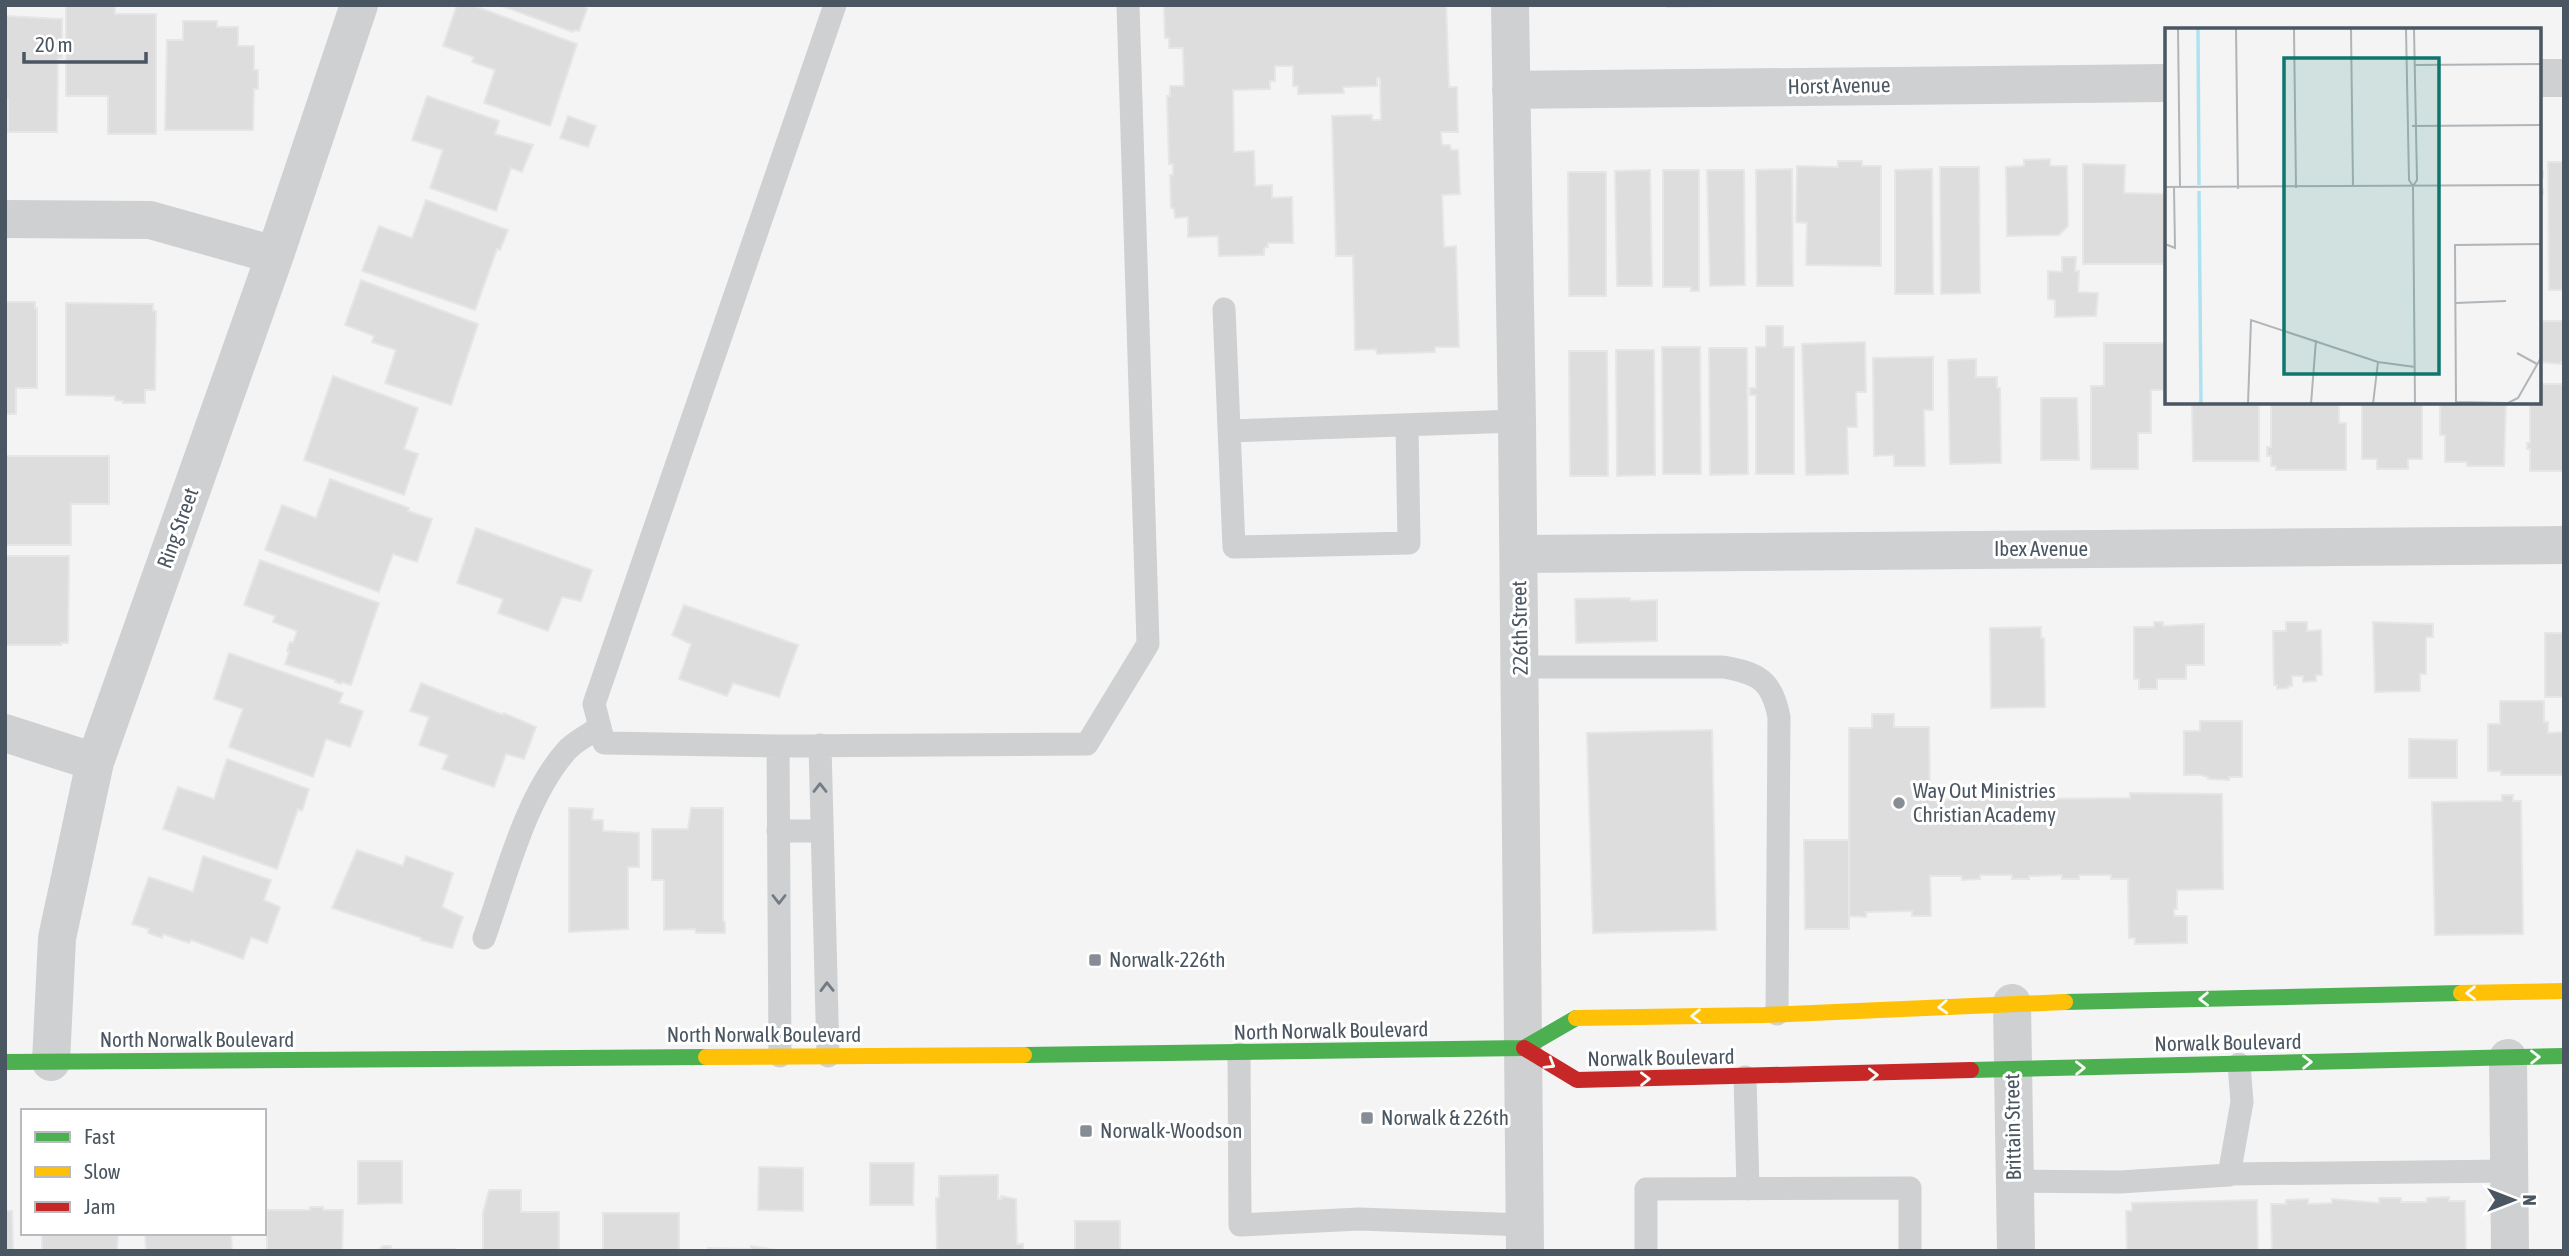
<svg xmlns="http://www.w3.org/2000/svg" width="2569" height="1256" font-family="'Asap Condensed',sans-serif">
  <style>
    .building { fill: #ddddde; stroke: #e5e6e7; stroke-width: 2 }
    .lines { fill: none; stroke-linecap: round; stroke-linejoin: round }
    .lane { stroke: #ced0d2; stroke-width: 23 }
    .street { stroke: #ced0d2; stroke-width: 38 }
    .fast { stroke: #4caf50; stroke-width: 16 }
    .slow { stroke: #ffc107; stroke-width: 16 }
    .jam { stroke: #c62828; stroke-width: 16 }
    .oneway { stroke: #727b83 }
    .oneway2 { stroke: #f6fbf6 }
    .poi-dot { fill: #868d94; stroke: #fff; stroke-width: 2.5 }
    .labels { text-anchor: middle; stroke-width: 6; stroke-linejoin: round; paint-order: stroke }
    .street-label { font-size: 21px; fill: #4a5661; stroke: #fff }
    .poi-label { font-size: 21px; fill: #4a5661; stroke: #fff; text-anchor: start }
    .inset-river { fill: none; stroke: #aee2f0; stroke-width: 3.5 }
    .inset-road { fill: none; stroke: #b0b5b9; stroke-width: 2 }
    .view { fill: #0f766e; fill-opacity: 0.15; stroke: #0f766e; stroke-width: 3.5 }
    .inset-edge { fill: none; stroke: #4a5661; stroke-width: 3.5 }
  </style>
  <rect width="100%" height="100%" fill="#f4f4f4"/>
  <!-- building -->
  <path class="building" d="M66,5h49v9h41v120h-48v-38h-42z
    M457,5h15l105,39 -27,82 -66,-23 11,-33 -23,-8 2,-5 -31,-11z
    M499,5h84l4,4 -8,22 -4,-1 -2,2z
    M1164,5h282l3,82h8l1,45h-17l1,13h8l1,5h7l2,44 -18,1 2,52 12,-1 3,101h-24v5l-58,2 -1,-5 -21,1 -2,-94h-17l-4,-140 40,-1v5h9l-1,-42h-3v8l-34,1 1,6 -46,1v-8h-5v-20h-18v15h-5v8l-37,1 1,62 20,-1 1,35 17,-1v13l20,-1 1,46h-25v4l-4,1v7l-45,1 -1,-20 -30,1v-20l-13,1 -1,-10h-3l-1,-33h3v-11h-4l-2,-68h3v-10h14l-1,-38h-14v-10h-4z
    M1667,5h46v1l-46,1z
    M5,16l57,3v39h-4l-1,74h-49v-33h-3z
    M183,21h34v6h21v19h16v24h4v19h-4l-1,41h-88l2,-90h16z
    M427,96l72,25 -4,13 38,11 -11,27 -11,-4 -15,43 -66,-23 13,-38 -31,-10z
    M568,116l28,10 -8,21 -28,-9z
    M2050,159v7h17l1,60 -9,9 -52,1 -1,-69 18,-1v-6z
    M1838,161h24v5h19v100l-75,-1 1,-42 -11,-1 1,-56 41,1z
    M2548,162h16v128h-15z
    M2083,164l42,1 -1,28 40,1v70h-81z
    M1940,167h39l1,126 -39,1z
    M1792,169l1,117h-36l-1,-116z
    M1932,169l1,125h-38v-124z
    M1650,170l2,116h-35l-2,-115z
    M1663,170h36v121h-8v-4h-28z
    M1707,170h37l1,115 -35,1z
    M2539,171h4v6h-3v12h3v5h-3l-1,103z
    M1568,172h38v124h-37z
    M426,200l82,30 -8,20 -3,-1 -22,61 -113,-39 17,-45 33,12z
    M2062,257h14l-1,14h4l-1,21 20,1 -2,23 -41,1v-17l-7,-1v-28l14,1z
    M361,280l117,44 -27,81 -66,-22 11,-33 -24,-8 2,-6 -29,-11z
    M5,302h30v6h2v80h-21v26h-11z
    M66,303l87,1v7h3l-1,79h-10v13h-22v-2l-8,-1v-4l-49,-1z
    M2539,321h25v41h-3v2l-22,-2z
    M1766,326h17v21h11v127h-38v-79h-6v-7h6v-41h10z
    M1865,342l1,50h-10l1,35h-10l1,47 -42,1 -4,-131z
    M2104,343h60v47h-13v43h-13v36h-47v-83h13z
    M1662,347h38l1,127h-38z
    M1709,348h38l1,126 -38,1z
    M1616,350h38l1,125 -38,1z
    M1569,351h38l1,125h-38z
    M1933,357v53h-9l1,56h-31v-11l-20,1 -1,-98z
    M1976,359v18h21v11h3l1,75 -51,1 -2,-104z
    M333,376l85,32 -14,41 14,5 -14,41 -100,-35z
    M2539,384h25v87h-34v-22h-3v-6h3v-41h9z
    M2041,398h36l2,62h-38z
    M2362,402h60v57h-14v10h-31v-10h-15z
    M2440,402h66l-2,64h-37v-4h-22v-27h-5z
    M2271,403h68v20h7v47h-70v-4h-5v-10h-4v-9h4z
    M2192,405h67v56h-66z
    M5,456h104v48h-38v41h-66z
    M330,479l79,29 -1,3 24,8 -15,43 -24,-8 -14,38 -114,-42 17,-45 34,13z
    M476,528l116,42 -11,31 -19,-4 -14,34 -50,-18 5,-14 -46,-16z
    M5,556h64l-1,87h-7v2h-56z
    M260,560l119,43 -28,82 -9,-3 -1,2 -6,-2 1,-2 -51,-16 4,-12 -2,-1 3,-9 3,1 4,-12 -24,-9 2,-6 -31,-11z
    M1630,598v3l27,-1v41l-81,2 -1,-44z
    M684,605l114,40 -19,52 -46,-14 -6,13 -48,-17 12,-35 -19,-9z
    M2154,622h9v4l41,-2v41h-18v14h-29v10h-18v-10h-5v-52h20z
    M2286,622h21v9l14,-1 1,45h-6v6l-13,1v-6h-11v10h-4v2l-11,1v-4h-3l-1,-54h13z
    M2373,622l60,2v13h-7v37h-6v17l-45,1z
    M2041,627v11h3l1,69 -54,1 -1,-80z
    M2545,633h19v64h-19z
    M229,653l114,40 -4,10 24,8 -13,36 -24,-8 -13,38 -84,-30 14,-38 -29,-10z
    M421,683l82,32 1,-2 32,14 -12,32 -18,-5 -12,33 -52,-18 6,-14 -29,-10 10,-28 -19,-6z
    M2500,701h44v21h4v11l16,-1v43h-63v-4h-13v-47h12z
    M1872,714h22v13h35l1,73 200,-2v-5l92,1 1,95 -46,1v19h-3v7h13v27l-52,1v-6h-6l-1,-59h-17v-4h-32v4h-17v-4l-33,1v3h-17v-4h-32v4l-18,1v-4h-32l1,40h-19v-5l-46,1v5l-17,-1v-188h23z
    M2200,721h42v56h-13v3l-21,-1v-2l-8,-2h-16v-44h16z
    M1712,730l4,200 -123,3 -6,-200z
    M2409,739l48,1v38h-48z
    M227,759l82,30 -7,22 -4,-2 -21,60 -114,-40 15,-42 36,12z
    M2502,795h11v6h8l2,133 -88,1 -3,-133 70,-1z
    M569,808l24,1 -1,11h11v11l36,2v34h-11v62l-59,3z
    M691,808h32v113l2,1v11h-29l-1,-4 -31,1v-50h-12v-51h36z
    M1804,840h45v89h-44z
    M357,850l46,16 3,-10 47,17 -11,34 21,10 -11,31 -31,-8 1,-2 -90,-30z
    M203,856l68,24 -7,20 16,7 -13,36 -16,-6 -8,22 -52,-19 -2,3 -26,-9 -1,4 -14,-5 1,-4 -17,-5 17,-47 44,15z
    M358,1161h44v42l-44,1z
    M870,1163h44l-1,42h-43z
    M759,1167l44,1v43l-45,-1z
    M998,1175v24h3v-3l15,3 1,45h6v7h-86l-1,-53h3v-22z
    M489,1190h32v22h38v39h-76v-38z
    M2449,1197v4h16l1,50h-194l-1,-47h15v-4l22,-1v5l24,-1v-4l47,4v-5h22v4h26v-4z
    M2257,1200l1,51h-131l-1,-40h6v-8z
    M310,1207h13v3h20l-1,41h-75v-41h43z
    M5,1211h7l1,40h-8z
    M603,1213h76v38h-76z
    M1075,1221h45v30h-45z
    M42,1233h76l-1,18h-75z
    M145,1233h86l1,18h-86z
    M383,1246h8v3h64v2h-78z
    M751,1246l32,5h-75v-3l43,1z"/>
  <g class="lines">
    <!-- lane -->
    <path class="lane" d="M835,5l-241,699 10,39 174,3 309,-2 61,-100 -20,-639
      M1224,309l10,238 175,-4 -2,-117
      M1230,431l287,-10
      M1520,667h203c35,6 49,13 56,50l-2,297
      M820,745l8,311
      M778,746l2,310
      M778,831h44
      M484,938c22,-60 41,-142 84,-189 9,-9 22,-15 32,-22
      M1239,1054l1,171 119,-6 166,6
      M1745,1077l3,112
      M2229,1174l280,-3
      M2014,1181l106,1 109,-7 13,-73 -3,-38
      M1646,1251v-62l264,-1v63"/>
    <!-- street -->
    <path class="street" d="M1510,5l7,416 8,830
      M2539,78h25
      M1511,90l655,-7
      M5,219l145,1 125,35
      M1519,554l1045,-9
      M5,733l90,29
      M2012,1003l4,248
      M2508,1058l2,193
      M51,1062l6,-124 38,-176 180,-507 84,-250"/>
    <!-- fast -->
    <path class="fast" d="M2065,1002l396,-9
      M1024,1055l500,-7 52,-30
      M5,1062l701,-5
      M1971,1070l593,-14"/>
    <!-- slow -->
    <path class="slow" d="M2461,993l103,-2
      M1576,1018l188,-3 301,-13
      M706,1057l318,-2"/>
    <!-- jam -->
    <path class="jam" d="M1524,1048l53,32 394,-10"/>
  </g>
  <!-- one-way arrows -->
  <defs><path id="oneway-chevron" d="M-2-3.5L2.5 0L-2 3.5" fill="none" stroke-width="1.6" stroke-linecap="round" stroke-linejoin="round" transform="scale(1.75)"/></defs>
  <g class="oneway">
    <use href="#oneway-chevron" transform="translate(820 788) rotate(-90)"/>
    <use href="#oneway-chevron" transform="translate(779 899) rotate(90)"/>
    <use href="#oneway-chevron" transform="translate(827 987) rotate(-91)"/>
  </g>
  <g class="oneway2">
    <use href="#oneway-chevron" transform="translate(2471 993) rotate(179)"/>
    <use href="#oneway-chevron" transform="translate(2204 999) rotate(179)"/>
    <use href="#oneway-chevron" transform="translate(1943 1007) rotate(177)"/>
    <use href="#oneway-chevron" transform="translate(1696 1016) rotate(179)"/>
    <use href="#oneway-chevron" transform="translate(2535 1057) rotate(-1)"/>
    <use href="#oneway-chevron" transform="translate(2307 1062) rotate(-1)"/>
    <use href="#oneway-chevron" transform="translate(1550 1064) rotate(31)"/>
    <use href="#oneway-chevron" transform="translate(2080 1068) rotate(-1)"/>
    <use href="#oneway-chevron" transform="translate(1873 1075) rotate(-1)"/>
    <use href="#oneway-chevron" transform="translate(1645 1079) rotate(-1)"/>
  </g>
  <!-- markers -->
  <g class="poi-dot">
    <circle cx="1899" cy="803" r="7"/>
    <rect x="1088" y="953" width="14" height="14" rx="3.5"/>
    <rect x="1360" y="1111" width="14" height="14" rx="3.5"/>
    <rect x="1079" y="1124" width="14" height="14" rx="3.5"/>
  </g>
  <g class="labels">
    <!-- street labels -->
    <g class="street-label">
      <text transform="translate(1839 86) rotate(-1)" y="7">Horst Avenue</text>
      <text transform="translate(178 528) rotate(-70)" y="7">Ring Street</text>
      <text x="2041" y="556">Ibex Avenue</text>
      <text transform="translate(1520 628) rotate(-91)" y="7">226th Street</text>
      <text transform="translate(1331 1031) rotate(-1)" y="7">North Norwalk Boulevard</text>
      <text x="764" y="1042">North Norwalk Boulevard</text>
      <text x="197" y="1047">North Norwalk Boulevard</text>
      <text transform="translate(2228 1043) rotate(-1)" y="7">Norwalk Boulevard</text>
      <text transform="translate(1661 1058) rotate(-1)" y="7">Norwalk Boulevard</text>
      <text transform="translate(2013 1127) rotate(-91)" y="7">Brittain Street</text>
    </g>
    <!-- poi labels -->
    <g class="poi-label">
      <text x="1913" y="798">Way Out Ministries<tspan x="1913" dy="24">Christian Academy</tspan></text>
      <text x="1109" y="967">Norwalk-226th</text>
      <text x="1381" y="1125">Norwalk &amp; 226th</text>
      <text x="1100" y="1138">Norwalk-Woodson</text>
    </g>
  </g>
  <!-- overview -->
  <g transform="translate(2165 28)">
    <rect width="376" height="376" fill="#f4f4f4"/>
    <path class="inset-river" d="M33,1l1,156M34,163l2,213"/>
    <path class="inset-road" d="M13,1l2,158M71,1l2,160M129,1l2,159M186,1l2,158M241,1l3,151 4,6 2,218M250,37l127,-1M247,98l130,-1M248,158l4,-6 -3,-151M0,159l377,-2M0,216l10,4 -1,-61M291,275l50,-2M352,325l20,11M291,374l52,1 10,-5 24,-42M83,376l3,-84 127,42 37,5M146,376l5,-64M208,376l5,-42M291,376l-1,-159 87,-1"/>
    <path class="view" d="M119,30h155v316h-155z"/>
    <rect width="376" height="376" class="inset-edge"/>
  </g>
  <!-- border -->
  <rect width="2569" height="1256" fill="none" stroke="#4a5661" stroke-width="14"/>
  <!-- legend -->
  <rect x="21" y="1109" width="245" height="126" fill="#ffffff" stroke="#b7bbc0" stroke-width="2"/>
  <rect x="35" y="1132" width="35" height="10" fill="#4caf50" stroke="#b7bbc0" stroke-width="2"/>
  <text x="84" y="1144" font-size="21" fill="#4a5661">Fast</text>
  <rect x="35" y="1167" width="35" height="10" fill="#ffc107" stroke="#b7bbc0" stroke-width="2"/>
  <text x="84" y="1179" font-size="21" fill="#4a5661">Slow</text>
  <rect x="35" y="1202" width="35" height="10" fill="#c62828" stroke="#b7bbc0" stroke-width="2"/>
  <text x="84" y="1214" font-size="21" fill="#4a5661">Jam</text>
  <!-- north arrow -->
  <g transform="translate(2513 1200) rotate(90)" stroke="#ffffff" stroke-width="5" paint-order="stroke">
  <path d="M0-5L12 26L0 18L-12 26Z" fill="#4a5661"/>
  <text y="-10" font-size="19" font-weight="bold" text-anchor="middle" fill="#4a5661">N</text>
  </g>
  <!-- scale -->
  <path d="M24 52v10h122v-10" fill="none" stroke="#4a5661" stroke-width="3.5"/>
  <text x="35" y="52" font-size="21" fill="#4a5661" stroke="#ffffff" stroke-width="5" paint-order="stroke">20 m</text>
</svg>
